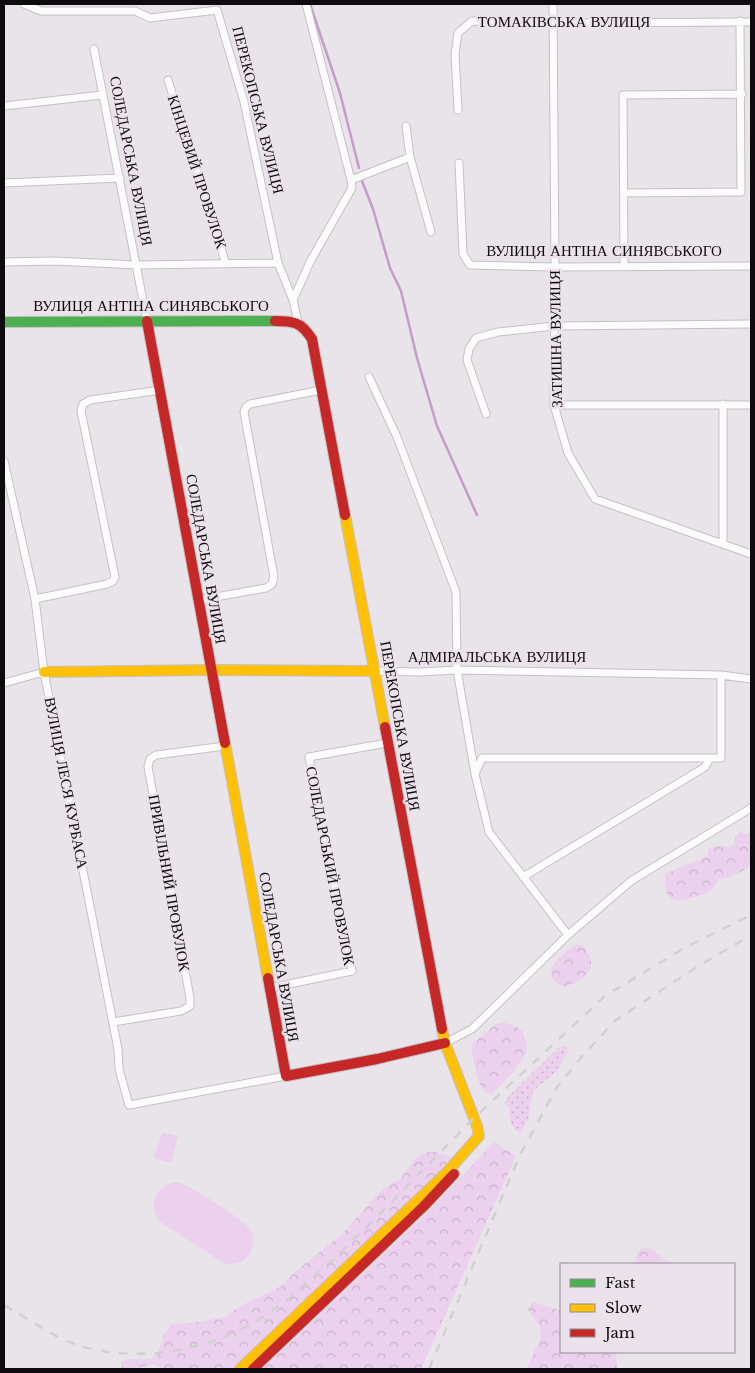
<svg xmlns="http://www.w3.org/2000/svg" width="755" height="1373" font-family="'Libre Baskerville',serif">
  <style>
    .grass { fill: url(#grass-dots) }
    .forest { fill: url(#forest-crowns) }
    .pitch { fill: #ecd1ef }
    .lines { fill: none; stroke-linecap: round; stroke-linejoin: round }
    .stream { stroke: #c69acb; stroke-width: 2.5 }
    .street-casing { stroke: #c4c0c4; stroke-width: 9 }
    .fast-casing { stroke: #c4c0c4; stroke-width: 12 }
    .slow-casing { stroke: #c4c0c4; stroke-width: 12 }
    .jam-casing { stroke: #c4c0c4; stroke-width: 12 }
    .street { stroke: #fcfbfc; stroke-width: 7 }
    .fast { stroke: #4caf50; stroke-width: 10 }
    .slow { stroke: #ffc107; stroke-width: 10 }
    .jam { stroke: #c62828; stroke-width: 10 }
    .rail { stroke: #d1d0d1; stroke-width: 2.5; stroke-dasharray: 9 9; stroke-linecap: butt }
    .labels { text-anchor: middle; stroke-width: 5; stroke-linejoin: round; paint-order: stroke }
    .street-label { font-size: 15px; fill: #0e0b0e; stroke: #ebe2eb }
  </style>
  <defs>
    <pattern id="grass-dots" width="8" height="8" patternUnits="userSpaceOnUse" patternTransform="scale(1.25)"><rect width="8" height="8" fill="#ecd1ef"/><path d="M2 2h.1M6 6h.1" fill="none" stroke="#c9b2cc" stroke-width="1.8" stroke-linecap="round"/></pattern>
    <pattern id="forest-crowns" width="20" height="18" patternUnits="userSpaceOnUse" patternTransform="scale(1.25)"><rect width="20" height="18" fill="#ecd1ef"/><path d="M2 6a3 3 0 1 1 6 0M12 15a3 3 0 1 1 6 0" fill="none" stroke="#c9b2cc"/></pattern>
  </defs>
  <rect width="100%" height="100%" fill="#e9e4e9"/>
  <!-- grass -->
  <path class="grass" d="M566,1045l2,7 -12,20 -23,19 -5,29 -9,13c-10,-8 -10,-16 -9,-27l-6,-2 4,-7 50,-49z"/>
  <!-- forest -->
  <path class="forest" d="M751,830v36c-8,5 -23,13 -32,13 -3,4 -6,9 -10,12 -4,4 -10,4 -15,6 -23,9 -31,1 -29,-23l43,-18v-6c8,-5 12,-6 21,-3l6,-3v-7l5,-5 8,2z
    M577,944l5,1c20,21 5,34 -18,42 -29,-12 -2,-34 13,-43z
    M503,1022l14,5 6,5 4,14 -1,8 -13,18 -20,21h-8c-10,-14 -12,-32 -13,-49l24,-20z
    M494,1142l22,14 -95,213h-158l163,-155z
    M428,1152h8l15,5 -10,13 -4,9 -204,190h-71l-8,-5 -16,4 -16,1 -1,-7 7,-3h23l6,-5 6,-14 -1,-4 10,-12 22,-1 31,-6 13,-10 42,-20 16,-16 45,-36 41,-45 19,-12 14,-19 6,-5z
    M641,1248l10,1 21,15h-37l1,-7z
    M533,1302l28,9v41h55l1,17h-91l15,-32 -1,-10 -12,-17z"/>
  <!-- pitch -->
  <path class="pitch" d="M162,1132l16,4 -7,27 -17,-5z
    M178,1182c11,3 68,38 73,49 4,8 3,18 -3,25 -7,8 -15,9 -25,7l-64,-42c-12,-18 -2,-37 19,-39z"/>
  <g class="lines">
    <!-- stream -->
    <path class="stream" d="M310,4l30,89 19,75
      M362,181l11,28 17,59 11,23 16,67 20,68 40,89"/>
    <defs>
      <path id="street" d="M24,4l17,7h94l15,7 67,-8 27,92 34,161 15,37 5,22
        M306,4l45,176
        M553,4l2,263 -1,138 14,48 27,46 156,55
        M94,49l53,272
        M168,80l58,184
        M4,106l98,-11
        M458,110l-3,-56 3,-21 14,-12 81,2 198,-1
        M406,126l4,31 21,75
        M459,163l4,91 7,11 85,2 196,-1
        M4,183l116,-5
        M624,193l117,-1 -1,-171
        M4,262l51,-1 82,4 141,-2
        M624,266l-1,-171 119,-1
        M293,300l18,-40 41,-72 -1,-8 59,-23
        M369,377l28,60 59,155 1,78 18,104 7,-16h239v-83
        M723,404v139
        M554,405h197
        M486,414l-19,-54 2,-11 7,-11 22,-6 56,-6 197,-2
        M4,461l31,138 9,73 74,377 1,20 10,36 157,-29
        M35,599l72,-15 6,-3 2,-4 -34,-166 2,-7 7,-4 71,-10
        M199,600l67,-12 6,-4 2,-7 -30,-165 2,-5 4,-3 71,-14
        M375,671l45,1 37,-2 264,5 30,4
        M4,683l40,-11
        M475,774l14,58 79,103
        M523,877l182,-110 5,-9
        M270,988l82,-17 -43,-214 78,-14
        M113,1022l68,-11 9,-5v-8l-42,-231 2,-8 6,-4 69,-9
        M445,1043l27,-14 96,-94 63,-54 120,-73"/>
      <path id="fast" d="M4,322l271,-1"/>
      <path id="slow" d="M345,515l40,212
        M44,672l167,-2 164,1
        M225,743l43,235
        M442,1029l3,14 32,83 2,10
        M240,1369l207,-197 32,-36"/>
      <path id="jam" d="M147,321l78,422
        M275,321c19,0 26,1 37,18l33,176
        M385,727l57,302
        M268,978l18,98 91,-17 68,-16
        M253,1369l171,-163 30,-32"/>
    </defs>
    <!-- street casing -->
    <use href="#street" class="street-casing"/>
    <!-- fast casing -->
    <use href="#fast" class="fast-casing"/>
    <!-- slow casing -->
    <use href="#slow" class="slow-casing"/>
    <!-- jam casing -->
    <use href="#jam" class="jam-casing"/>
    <!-- street -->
    <use href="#street" class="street"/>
    <!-- fast -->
    <use href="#fast" class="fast"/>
    <!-- slow -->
    <use href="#slow" class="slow"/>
    <!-- jam -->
    <use href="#jam" class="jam"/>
    <!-- rail -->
    <path class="rail" d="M4,1305l57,34 22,8 29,6 40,1 32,-5 33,-9 36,-16 38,-27 39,-35 42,-40 101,-103 132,-123 81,-49 65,-32
      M429,1369l91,-214 37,-68 28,-34 31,-33 84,-55 51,-30"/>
  </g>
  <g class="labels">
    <!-- street labels -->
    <g class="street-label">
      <text x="564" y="27">ТОМАКІВСЬКА ВУЛИЦЯ</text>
      <text transform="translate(258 110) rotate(76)" y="5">ПЕРЕКОПСЬКА ВУЛИЦЯ</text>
      <text transform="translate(131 161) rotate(79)" y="5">СОЛЕДАРСЬКА ВУЛИЦЯ</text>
      <text transform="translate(197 172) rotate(72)" y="5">КІНЦЕВИЙ ПРОВУЛОК</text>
      <text x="604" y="256">ВУЛИЦЯ АНТІНА СИНЯВСЬКОГО</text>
      <text x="151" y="311">ВУЛИЦЯ АНТІНА СИНЯВСЬКОГО</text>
      <text transform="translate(556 339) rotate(-91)" y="5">ЗАТИШНА ВУЛИЦЯ</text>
      <text transform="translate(206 559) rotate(80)" y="5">СОЛЕДАРСЬКА ВУЛИЦЯ</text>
      <text x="497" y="662">АДМІРАЛЬСЬКА ВУЛИЦЯ</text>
      <text transform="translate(400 726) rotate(80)" y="5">ПЕРЕКОПСЬКА ВУЛИЦЯ</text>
      <text transform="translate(66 783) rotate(79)" y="5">ВУЛИЦЯ ЛЕСЯ КУРБАСА</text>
      <text transform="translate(330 866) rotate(79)" y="5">СОЛЕДАРСЬКИЙ ПРОВУЛОК</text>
      <text transform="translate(169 883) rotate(80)" y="5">ПРИВІЛЬНИЙ ПРОВУЛОК</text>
      <text transform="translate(279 957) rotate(80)" y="5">СОЛЕДАРСЬКА ВУЛИЦЯ</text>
    </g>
  </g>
  <!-- border -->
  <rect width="755" height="1373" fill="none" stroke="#0e0b0e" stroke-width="10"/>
  <!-- legend -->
  <rect x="560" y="1263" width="175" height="90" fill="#ebe2eb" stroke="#938c93"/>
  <rect x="570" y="1279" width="25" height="8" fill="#4caf50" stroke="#938c93"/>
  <text x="605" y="1288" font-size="15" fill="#0e0b0e">Fast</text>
  <rect x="570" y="1304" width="25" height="8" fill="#ffc107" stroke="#938c93"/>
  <text x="605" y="1313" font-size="15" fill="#0e0b0e">Slow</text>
  <rect x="570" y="1329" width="25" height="8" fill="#c62828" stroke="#938c93"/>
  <text x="605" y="1338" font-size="15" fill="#0e0b0e">Jam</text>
</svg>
